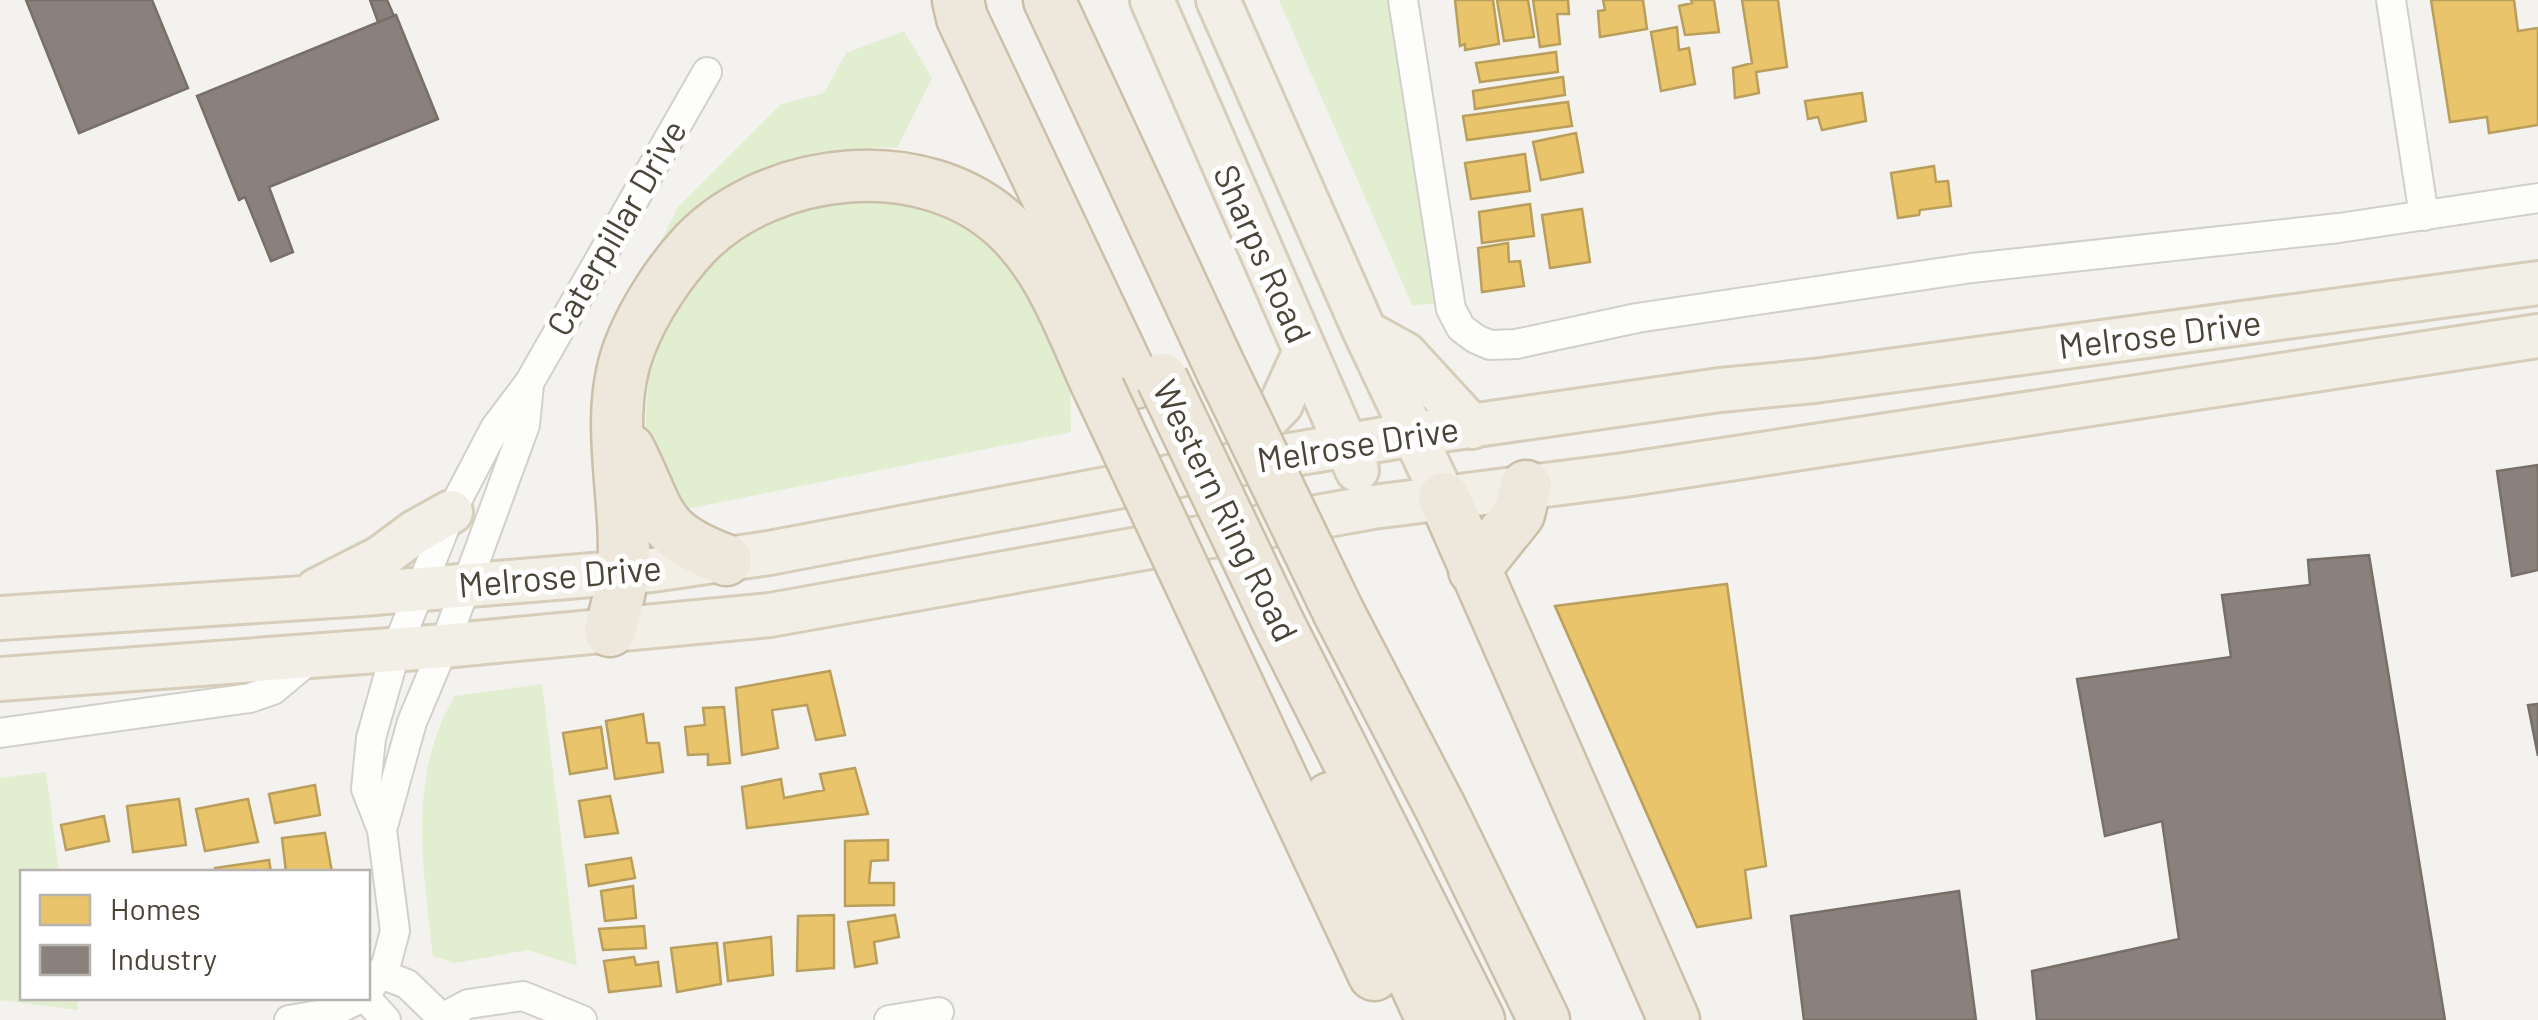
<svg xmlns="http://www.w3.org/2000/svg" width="2538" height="1020" font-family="Barlow,sans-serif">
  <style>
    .green { fill: #e1eecf }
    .homes { fill: #e9c46a; stroke: #ba9e5b; stroke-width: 2.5 }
    .industry { fill: #8a817c; stroke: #776f68; stroke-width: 2.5 }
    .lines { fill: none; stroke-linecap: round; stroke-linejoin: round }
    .minor-casing { stroke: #d2d0cb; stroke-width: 32 }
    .primary-casing { stroke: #d6cebb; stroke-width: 48 }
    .motorway-casing { stroke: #ccbfa9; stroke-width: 55 }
    .minor { stroke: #fdfdfc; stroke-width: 28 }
    .primary { stroke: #f2efe6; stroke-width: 42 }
    .motorway { stroke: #ede8db; stroke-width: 50 }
    .motorway-bridge-casing { stroke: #ccbfa9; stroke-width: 55; stroke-linecap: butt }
    .motorway-bridge { stroke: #ede8db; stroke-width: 50 }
    .labels { text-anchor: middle; stroke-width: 10; stroke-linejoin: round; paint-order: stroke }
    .street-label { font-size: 35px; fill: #4b4439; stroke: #fff }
  </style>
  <rect width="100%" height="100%" fill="#f4f2ee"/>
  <!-- green -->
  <path class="green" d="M1279,0h108l48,304 -23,1z
    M904,31l28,47 -35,70c-107,-3 -172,24 -242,105l23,-46 103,-103 43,-11 22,-40z
    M821,197l94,5 43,18 30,22 35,37 47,95 1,58 -400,80 -25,-77v-23l3,-37 7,-33 16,-35 55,-67z
    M542,684l35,282 -49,-16 -73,13 -22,-7c-10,-87 -26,-181 22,-260z
    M46,772l13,100h-37v126h54l2,12 -78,-10v-222z"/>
  <!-- homes -->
  <path class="homes" d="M1455,0h38l6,44 -34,6v-6l-5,2z
    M1497,0h31l6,37 -30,4z
    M1533,0h35l1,14h-12l3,30 -20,3z
    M1603,0h40l4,29 -47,8 -2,-26 7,-1z
    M1691,0h23l5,32 -34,3 -6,-29 13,-3z
    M1742,0h36l9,67 -31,5 3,21 -24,5 -2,-30 19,-5z
    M2431,0h83l4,31 20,-3v97l-49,8 -2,-16 -37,5z
    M1677,27l2,23 10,-2 6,36 -34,7 -10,-59z
    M1556,52l2,20 -78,10 -4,-19z
    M1563,77l2,18 -90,14 -2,-18z
    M1862,93l4,28 -44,9 -4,-13 -10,2 -3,-18z
    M1568,102l4,24 -105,14 -4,-24z
    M1576,133l7,39 -42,8 -8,-38z
    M1525,154l5,37 -59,8 -6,-36z
    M1934,166l2,16 12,-1 3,25 -31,4 -1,5 -21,3 -7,-45z
    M1530,204l4,32 -52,7 -3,-31z
    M1582,209l8,53 -40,6 -8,-53z
    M1508,243l1,19 11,-1 4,25 -42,6 -4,-44z
    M1727,584l39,282 -21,4 6,48 -54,9 -142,-321z
    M830,671l15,64 -29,5 -9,-35 -35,5 6,38 -36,7 -6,-67z
    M724,707l6,56 -22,2v-11l-20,1 -3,-28 20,-2 -2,-17z
    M643,714l4,29h12l4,29 -48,7 -9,-58z
    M601,727l6,41 -37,6 -7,-41z
    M855,768l13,46 -121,14 -5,-41 39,-8 3,19 40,-8 -4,-16z
    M315,785l5,30 -45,8 -6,-29z
    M610,796l8,37 -33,4 -6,-36z
    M179,799l7,46 -53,7 -6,-46z
    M248,799l10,43 -53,9 -9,-42z
    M104,816l5,25 -43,9 -5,-25z
    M325,833l7,39h-46l-4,-34z
    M888,840v20l-17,1 -2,22h25v22l-49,1v-65z
    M631,858l4,20 -46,8 -3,-21z
    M269,860l2,12h-55l-1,-4z
    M633,886l3,32 -31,3 -4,-30z
    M834,915v53l-37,3 1,-55z
    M895,915l4,22 -25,5 3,21 -22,4 -7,-45z
    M644,926l2,22 -43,2 -4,-21z
    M771,937l2,38 -45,6 -4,-38z
    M717,943l4,41 -44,8 -6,-44z
    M634,957l2,8 22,-3 3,24 -52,6 -5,-31z"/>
  <!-- industry -->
  <path class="industry" d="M26,0h126l36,88 -109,45z
    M370,0h17l7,16 -16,6z
    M396,15l42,104 -169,68 24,65 -22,9 -26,-64 -6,3 -42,-104z
    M2538,465v105l-26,6 -15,-105z
    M2369,555l76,465h-408l-5,-49 147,-32 -17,-118 -57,15 -28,-157 154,-22 -9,-62 88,-10 -2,-25z
    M2538,704v52l-10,-51z
    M1959,891l17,129h-172l-13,-104z"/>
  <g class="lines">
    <defs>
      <path id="minor" d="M1403,0l48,309 10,19 15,11 14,6 26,-1 121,-26 335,-50 367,-40 199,-30
        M2391,0l33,216
        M0,733l250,-35 23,-8 42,-35
        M382,830l30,-108 32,-76 81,-221 4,-40
        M381,974l26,10 34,33
        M368,991l18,-26 9,-34 -13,-101 -16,-41 5,-51 25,-88 55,-138 44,-84 34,-45 178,-311
        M366,998l20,22
        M289,1020l41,-7 31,-15
        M438,1020l30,-16 55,-8 59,24
        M889,1020l50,-8"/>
      <path id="primary" d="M1152,0l205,470
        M1218,0l147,332 79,166
        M1365,332l40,22 67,73
        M1248,462l7,-31 26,-27 24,-53
        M317,590l63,-32 35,-26 36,-20
        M0,618l363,-24 289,-24 117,-17 479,-91 166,-28 306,-44 94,-9 724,-98
        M0,679l444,-33 326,-31 603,-108 251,-32 914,-139"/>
      <path id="motorway" d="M958,0l4,18 173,365
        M1049,0l172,369
        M629,449c32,62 23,84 97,111
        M1444,498l230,522
        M1474,570l45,-56 7,-28
        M1339,613l102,196 103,211
        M1279,624l200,396
        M610,631c5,-19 11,-40 13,-59 6,-74 -21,-155 7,-226 14,-36 39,-74 65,-102 77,-79 228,-95 311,-18 47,44 66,106 93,163
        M1214,634l160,341
        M1330,798l102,222"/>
    </defs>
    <!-- minor casing -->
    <use href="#minor" class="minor-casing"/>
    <!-- primary casing -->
    <use href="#primary" class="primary-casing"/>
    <!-- motorway casing -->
    <use href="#motorway" class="motorway-casing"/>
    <!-- minor -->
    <use href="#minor" class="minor"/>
    <!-- primary -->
    <use href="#primary" class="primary"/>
    <!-- motorway -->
    <use href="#motorway" class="motorway"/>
    <defs>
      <path id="motorway-bridge" d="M1221,369l118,244
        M1162,379l117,245
        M1099,389l115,245"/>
    </defs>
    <!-- motorway-bridge casing -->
    <use href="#motorway-bridge" class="motorway-bridge-casing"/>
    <!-- motorway-bridge -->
    <use href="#motorway-bridge" class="motorway-bridge"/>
  </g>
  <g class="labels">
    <!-- street labels -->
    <g class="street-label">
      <text transform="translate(617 228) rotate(-60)" y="12">Caterpillar Drive</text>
      <text transform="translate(1262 254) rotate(66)" y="12">Sharps Road</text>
      <text transform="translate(2160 335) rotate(-7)" y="12">Melrose Drive</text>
      <text transform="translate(1358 445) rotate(-9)" y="12">Melrose Drive</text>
      <text transform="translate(1225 511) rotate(64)" y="12">Western Ring Road</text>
      <text transform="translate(560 577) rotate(-5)" y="12">Melrose Drive</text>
    </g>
  </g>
  <!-- legend -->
  <rect x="20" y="870" width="350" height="130" fill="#ffffff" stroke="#b7b4b0" stroke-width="2.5"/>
  <rect x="40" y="895" width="50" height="30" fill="#e9c46a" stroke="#b7b4b0" stroke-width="2.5"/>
  <text x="110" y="920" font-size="30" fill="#4b4439">Homes</text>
  <rect x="40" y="945" width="50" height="30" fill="#8a817c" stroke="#b7b4b0" stroke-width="2.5"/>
  <text x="110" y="970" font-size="30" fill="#4b4439">Industry</text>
</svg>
